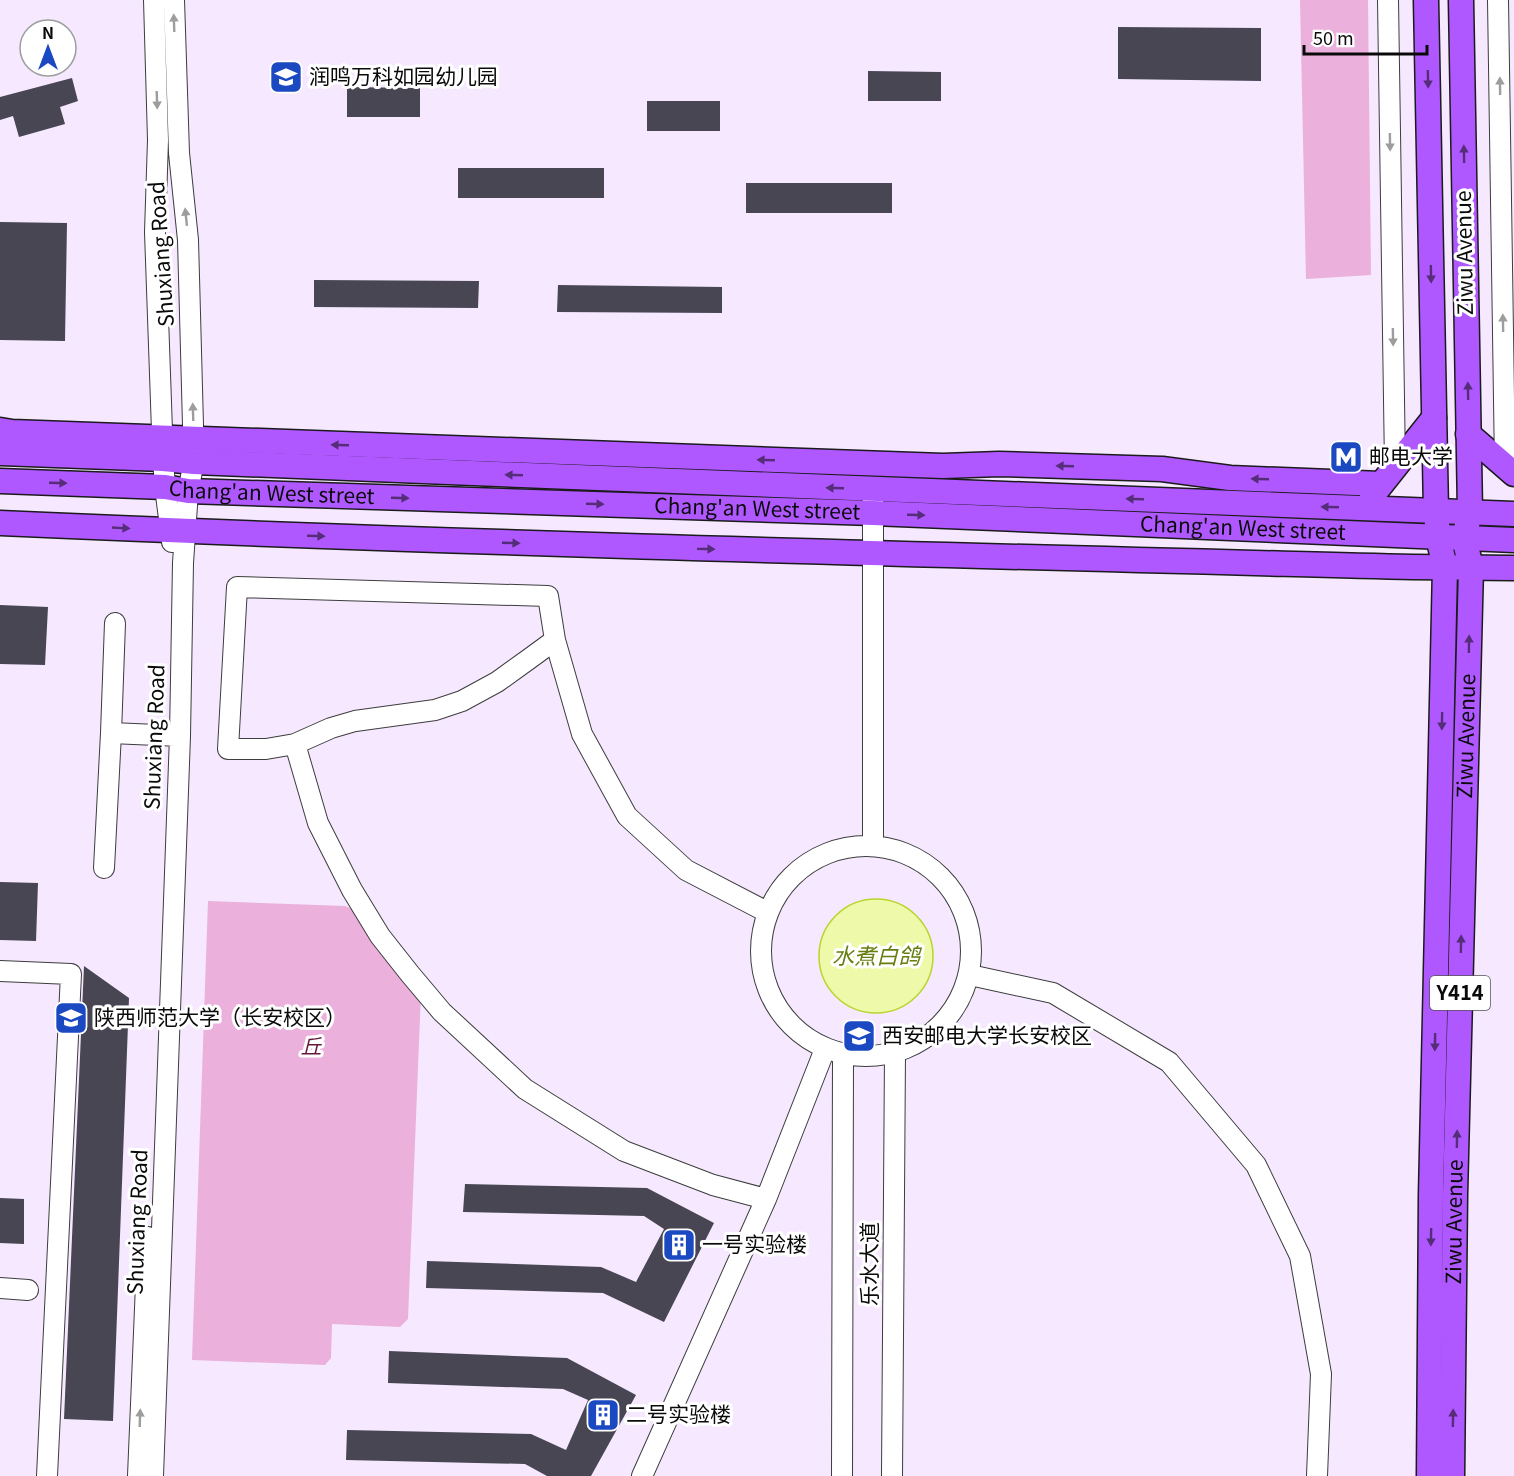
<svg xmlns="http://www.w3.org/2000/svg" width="1514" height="1476" font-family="Georgia,'Noto Sans SC',serif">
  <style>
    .green { fill: #ebb0dc }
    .water { fill: #eefaa9; stroke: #b8d52b; stroke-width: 1.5 }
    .building { fill: #484653 }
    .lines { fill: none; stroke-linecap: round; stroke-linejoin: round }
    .minor-casing { stroke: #3d3d3d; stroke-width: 22 }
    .major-casing { stroke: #1b1b1b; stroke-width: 27 }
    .minor { stroke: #fff; stroke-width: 20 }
    .major { stroke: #b058ff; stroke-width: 24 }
    .oneway { fill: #9d9d9d }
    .oneway2 { fill: #552d78 }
    .labels { text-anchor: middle; stroke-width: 6; stroke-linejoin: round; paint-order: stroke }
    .shield { fill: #fff; stroke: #545454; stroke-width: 1.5 }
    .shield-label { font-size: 20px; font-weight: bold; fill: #0a0a0a }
    .poi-label { font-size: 21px; fill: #0a0a0a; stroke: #fff; text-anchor: start }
    .street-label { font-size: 21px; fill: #0a0a0a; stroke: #fff }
    .park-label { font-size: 21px; font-style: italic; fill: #651839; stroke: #fff }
    .water-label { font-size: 22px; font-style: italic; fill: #667e0f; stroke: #fff }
  </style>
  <rect width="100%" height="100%" fill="#f5e8ff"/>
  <!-- green -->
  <path class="green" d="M1300,0h68l3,275 -65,4z
    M208,901l137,5 21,8 55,78 -13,327 -8,8 -68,-3 -1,34 -6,7 -133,-5z"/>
  <!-- water -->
  <path class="water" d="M819 956a57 57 0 1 1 114 0a57 57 0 1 1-114 0Z"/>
  <!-- building -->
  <path class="building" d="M1118,27l143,1v53l-143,-2z
    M868,71l73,1v29h-73z
    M72,78l6,23 -18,6 5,17 -46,13 -6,-21 -13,4v-23z
    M347,87l73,1v29h-73z
    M647,101h73v30h-73z
    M458,168h146v30h-146z
    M746,183h146v30h-146z
    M0,222l67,1 -2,118 -65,-1z
    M314,280l165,1 -1,27 -164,-1z
    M558,285l164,2v26l-165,-1z
    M0,605l48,2 -3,58 -45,-1z
    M0,882l38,1 -2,58 -36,-1z
    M84,966l45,32 -16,423 -49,-2z
    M465,1184l182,4 67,35 -50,99 -61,-29 -177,-5 1,-27 174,6 35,15 28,-53 -20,-13 -181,-4z
    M0,1198l24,1v45l-24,-1z
    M389,1351l178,7 69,37 -45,81h-44l-22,-12 -179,-4 1,-30 184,4 35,16 22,-50 -25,-11 -175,-6z"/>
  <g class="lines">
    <defs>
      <path id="minor" d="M154,0l4,140 -3,92 8,227 2,28 7,55
        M1388,0l7,466
        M1498,0l7,466
        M873,498v346
        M555,640l-26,19 -32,23 -35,19 -27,9 -80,11 -24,7 -36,16 -29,5h-38l9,-162 311,9 7,44 27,94 45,82 59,54 81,42
        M111,733l4,-110
        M295,744l23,79 34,67 28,46 30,38 32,38 83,77 99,62 89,34 53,14
        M761 951a105 105 0 1 1 210 0a105 105 0 1 1-210 0Z
        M104,868l7,-135 69,3
        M0,971l71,3 -24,502
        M970,975l83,18 116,69 87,103 44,91 21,118 -4,102
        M0,1288l28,2
        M138,1476l10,-239
        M153,1476l27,-740 3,-173 5,-72 6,-29 -6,-222 -9,-87 -5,-153
        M642,1476l124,-277 59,-150
        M842,1476l1,-422
        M892,1476l3,-423"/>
      <g id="major">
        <path d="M1426,0l10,511 2,26 7,30 -14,628 -2,281"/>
        <path d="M0,430l12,2 931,34 56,-2 163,5 68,9 151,6"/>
        <path d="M1468,434l46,40"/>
        <path d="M0,453l163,6 31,3 1320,52"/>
        <path id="s1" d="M0,481l165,6 23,4 685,22 641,27"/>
        <path d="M1372,496l62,-78"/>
        <path d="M0,523c471,21 942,32 1413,44l101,1"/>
        <path id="s2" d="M1452,1476l3,-281 16,-628 -7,-29 6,-26 -9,-512"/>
      </g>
    </defs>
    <!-- minor casing -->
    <use href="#minor" class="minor-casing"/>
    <!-- major casing -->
    <use href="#major" class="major-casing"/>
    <!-- minor -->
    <use href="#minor" class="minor"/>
    <!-- major -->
    <use href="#major" class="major"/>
  </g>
  <!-- one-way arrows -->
  <defs><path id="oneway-solid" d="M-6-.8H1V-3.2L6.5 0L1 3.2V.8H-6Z" transform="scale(1.5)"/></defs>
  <g class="oneway">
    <use href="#oneway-solid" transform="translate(174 23) rotate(-92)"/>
    <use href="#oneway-solid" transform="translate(1500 86) rotate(-91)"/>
    <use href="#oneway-solid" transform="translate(157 100) rotate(88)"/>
    <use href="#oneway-solid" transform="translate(1390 142) rotate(89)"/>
    <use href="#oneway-solid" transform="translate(186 217) rotate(-96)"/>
    <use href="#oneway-solid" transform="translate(1503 323) rotate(-91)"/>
    <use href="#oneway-solid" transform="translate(1393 337) rotate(89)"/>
    <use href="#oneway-solid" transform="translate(193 412) rotate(-92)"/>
    <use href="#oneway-solid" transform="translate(140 1418) rotate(-88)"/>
  </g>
  <g class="oneway2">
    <use href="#oneway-solid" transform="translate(1428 79) rotate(89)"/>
    <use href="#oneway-solid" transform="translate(1464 154) rotate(-91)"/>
    <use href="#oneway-solid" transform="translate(1431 274) rotate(89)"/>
    <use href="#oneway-solid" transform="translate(1468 391) rotate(-91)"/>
    <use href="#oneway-solid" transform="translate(340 445) rotate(-178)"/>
    <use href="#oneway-solid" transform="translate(766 460) rotate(-178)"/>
    <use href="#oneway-solid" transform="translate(1065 466) rotate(-178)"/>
    <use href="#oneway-solid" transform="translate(514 475) rotate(-178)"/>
    <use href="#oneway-solid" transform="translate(1260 479) rotate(-178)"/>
    <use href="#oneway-solid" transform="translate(58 483) rotate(2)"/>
    <use href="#oneway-solid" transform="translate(835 488) rotate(-178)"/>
    <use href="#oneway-solid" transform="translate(400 498) rotate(2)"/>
    <use href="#oneway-solid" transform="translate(1135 499) rotate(-178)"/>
    <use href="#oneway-solid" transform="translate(595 504) rotate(2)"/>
    <use href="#oneway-solid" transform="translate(1330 507) rotate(-178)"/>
    <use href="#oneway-solid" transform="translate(916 515) rotate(2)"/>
    <use href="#oneway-solid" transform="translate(121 528) rotate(3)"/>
    <use href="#oneway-solid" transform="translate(316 536) rotate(2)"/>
    <use href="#oneway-solid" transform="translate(511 543) rotate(2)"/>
    <use href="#oneway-solid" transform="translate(706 549) rotate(1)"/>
    <use href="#oneway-solid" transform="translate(1469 644) rotate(-89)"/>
    <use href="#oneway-solid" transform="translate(1442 721) rotate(91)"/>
    <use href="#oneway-solid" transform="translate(1461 944) rotate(-89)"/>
    <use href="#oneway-solid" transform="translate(1435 1042) rotate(91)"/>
    <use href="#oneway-solid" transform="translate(1457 1139) rotate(-89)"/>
    <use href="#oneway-solid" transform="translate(1431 1237) rotate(91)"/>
    <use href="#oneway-solid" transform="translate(1453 1418) rotate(-89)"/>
  </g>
  <!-- icons -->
  <defs>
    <symbol id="school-square" viewBox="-11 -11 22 22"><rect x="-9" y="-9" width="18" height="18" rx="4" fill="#1b49c1" stroke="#fff"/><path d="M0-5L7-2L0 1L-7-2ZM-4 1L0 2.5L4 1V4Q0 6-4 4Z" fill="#fff"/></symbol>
    <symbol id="metro-square" viewBox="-11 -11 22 22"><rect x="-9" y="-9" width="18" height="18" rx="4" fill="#1b49c1" stroke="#fff"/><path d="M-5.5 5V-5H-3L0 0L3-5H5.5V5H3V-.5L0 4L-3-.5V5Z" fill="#fff"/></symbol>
    <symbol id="university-square" viewBox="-11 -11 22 22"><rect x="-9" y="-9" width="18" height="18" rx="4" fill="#1b49c1" stroke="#fff"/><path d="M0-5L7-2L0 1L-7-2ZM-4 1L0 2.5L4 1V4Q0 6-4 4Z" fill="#fff"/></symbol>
    <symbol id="building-square" viewBox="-11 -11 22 22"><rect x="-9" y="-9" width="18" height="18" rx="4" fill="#1b49c1" stroke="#fff"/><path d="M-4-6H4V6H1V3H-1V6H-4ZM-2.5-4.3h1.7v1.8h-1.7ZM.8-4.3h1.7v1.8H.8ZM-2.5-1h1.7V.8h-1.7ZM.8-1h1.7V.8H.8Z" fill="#fff"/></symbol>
  </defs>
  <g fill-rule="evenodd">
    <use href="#school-square" x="267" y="58" width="38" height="38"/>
    <use href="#metro-square" x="1327" y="438" width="38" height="38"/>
    <use href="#university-square" x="52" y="999" width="38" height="38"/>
    <use href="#university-square" x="840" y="1017" width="38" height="38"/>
    <use href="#building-square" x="660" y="1226" width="38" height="38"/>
    <use href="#building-square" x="584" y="1396" width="38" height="38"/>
  </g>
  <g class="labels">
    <!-- shield labels -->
    <rect class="shield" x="1430" y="976" width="60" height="34" rx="4.5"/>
    <g class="shield-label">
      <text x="1460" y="1000">Y414</text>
    </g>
    <!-- poi labels -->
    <g class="poi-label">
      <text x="309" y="84">润鸣万科如园幼儿园</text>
      <text x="1369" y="464">邮电大学</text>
      <text x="94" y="1025">陕西师范大学（长安校区）</text>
      <text x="882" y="1043">西安邮电大学长安校区</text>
      <text x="702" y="1252">一号实验楼</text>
      <text x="626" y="1422">二号实验楼</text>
    </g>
    <!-- street labels -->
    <g class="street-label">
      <text transform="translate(1465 253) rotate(-91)" y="7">Ziwu Avenue</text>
      <text transform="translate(162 254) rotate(-94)" y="7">Shuxiang Road</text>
      <text dy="7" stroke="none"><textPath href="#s1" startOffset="272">Chang'an West street</textPath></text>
      <text dy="7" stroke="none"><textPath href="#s1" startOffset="758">Chang'an West street</textPath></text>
      <text dy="7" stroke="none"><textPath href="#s1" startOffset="1244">Chang'an West street</textPath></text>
      <text transform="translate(155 737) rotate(-88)" y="7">Shuxiang Road</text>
      <text dy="7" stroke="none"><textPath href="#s2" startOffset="740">Ziwu Avenue</textPath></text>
      <text transform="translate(138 1222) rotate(-88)" y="7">Shuxiang Road</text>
      <text dy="7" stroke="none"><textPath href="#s2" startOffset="254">Ziwu Avenue</textPath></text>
      <text transform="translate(870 1264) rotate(-90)" y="7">乐水大道</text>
    </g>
    <!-- park labels -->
    <g class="park-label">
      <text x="311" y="1054">丘</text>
    </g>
    <!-- water labels -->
    <g class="water-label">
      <text x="876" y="964">水煮白鸽</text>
    </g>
  </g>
  <!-- north arrow -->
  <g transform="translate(48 48)"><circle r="28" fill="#ffffff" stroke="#9d9d9d" stroke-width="1.5"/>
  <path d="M0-4.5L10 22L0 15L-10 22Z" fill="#1b49c1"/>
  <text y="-9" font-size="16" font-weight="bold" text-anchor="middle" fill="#0a0a0a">N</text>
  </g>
  <!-- scale -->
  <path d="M1304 45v9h123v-9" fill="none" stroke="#0a0a0a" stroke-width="3"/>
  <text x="1313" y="45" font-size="18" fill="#0a0a0a" stroke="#ffffff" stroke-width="4.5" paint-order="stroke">50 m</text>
</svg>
